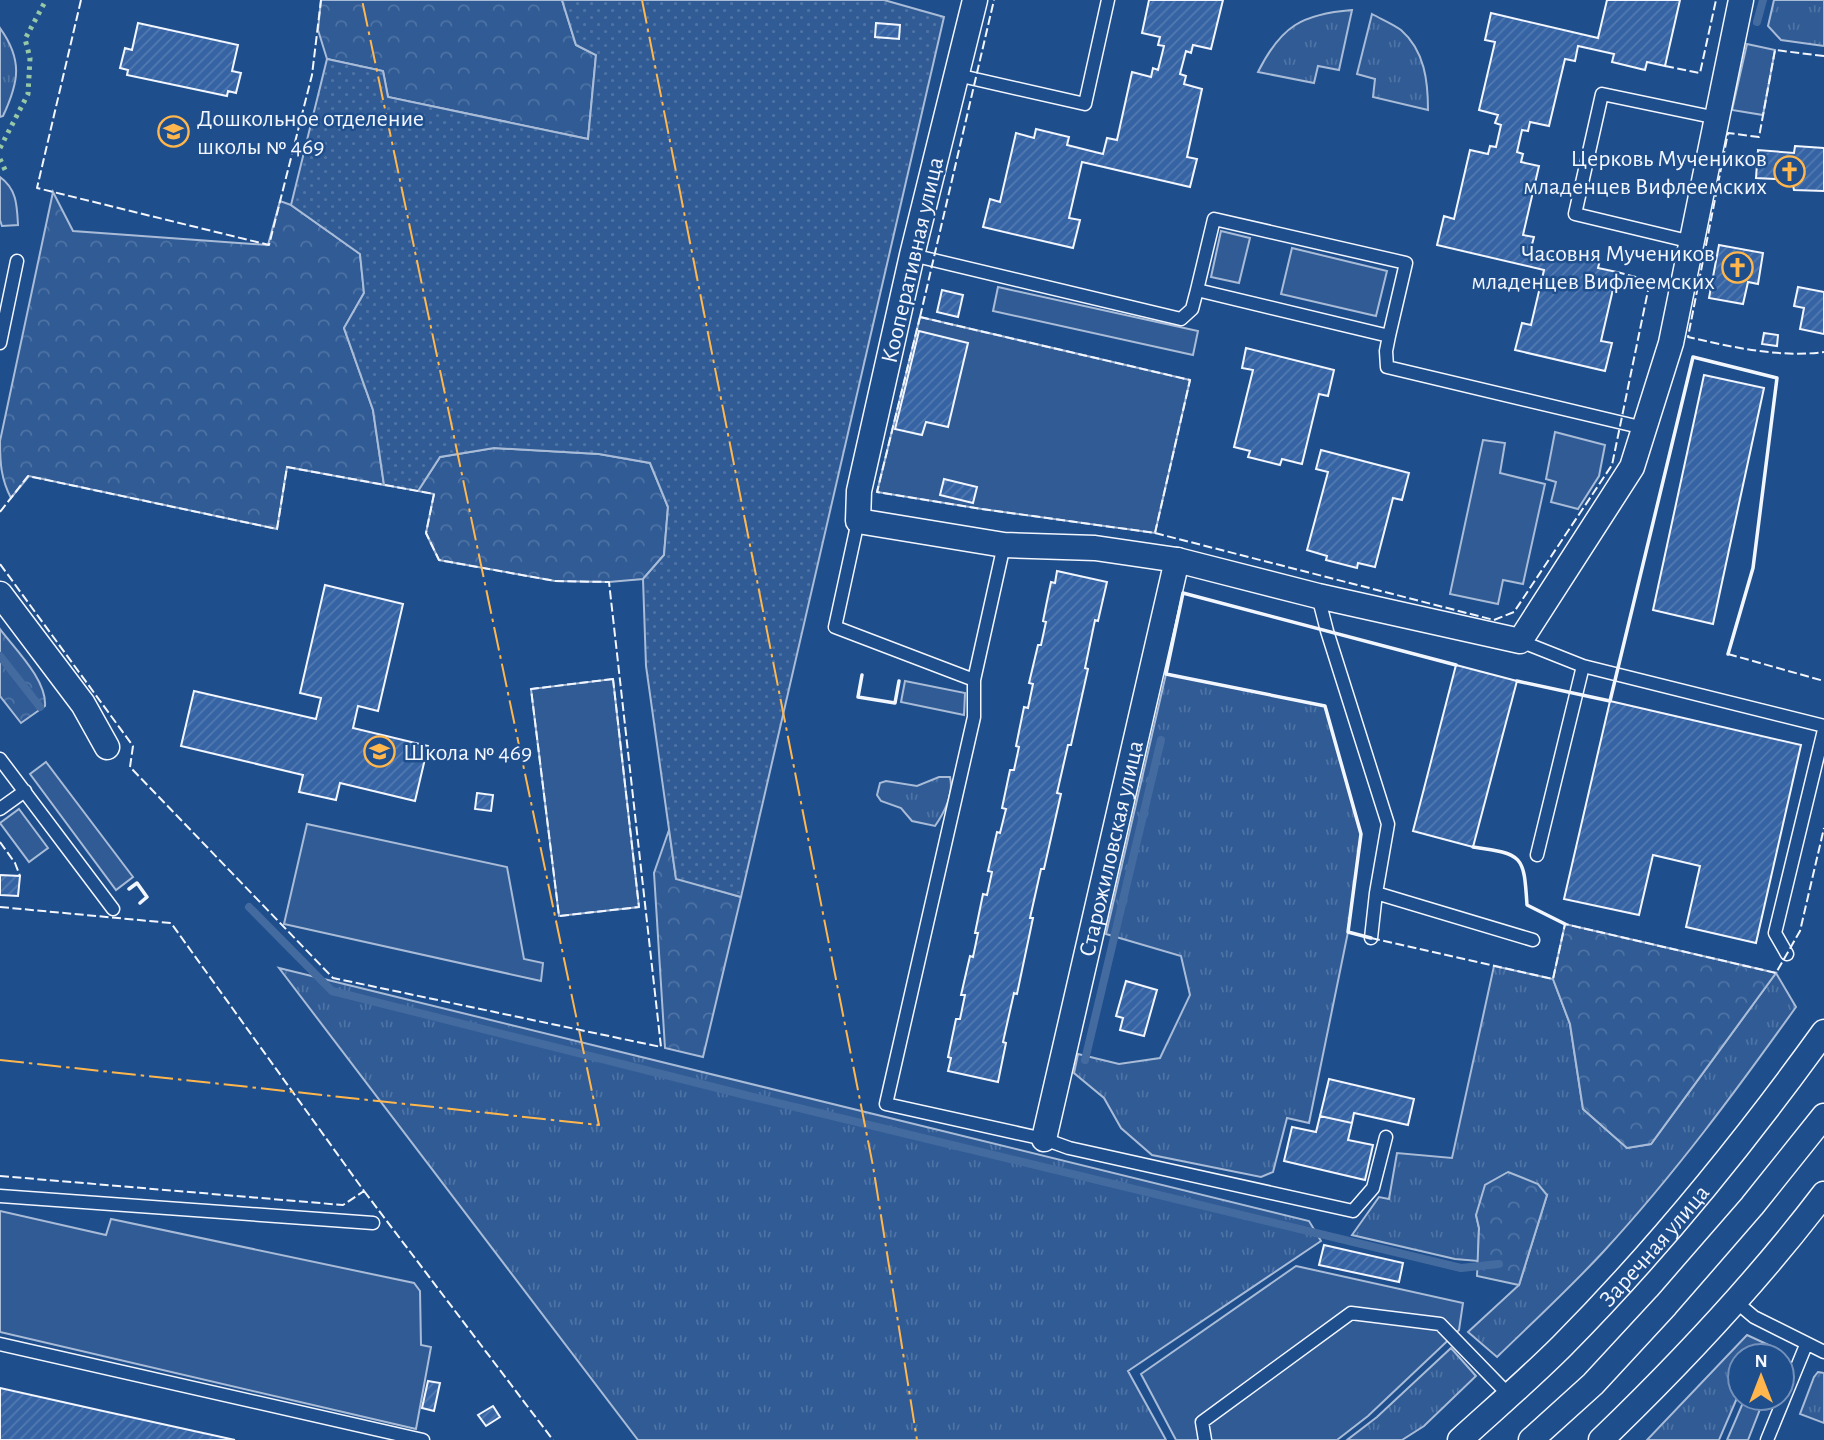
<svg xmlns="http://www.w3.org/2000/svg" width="1824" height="1440" font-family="'Alegreya Sans',sans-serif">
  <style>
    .grass { fill: url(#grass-tufts); stroke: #a8bbd7; stroke-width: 2 }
    .forest { fill: url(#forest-crowns); stroke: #a8bbd7; stroke-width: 2 }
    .garden { fill: url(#garden-dots); stroke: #a8bbd7; stroke-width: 2 }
    .pitch { fill: #305b95; stroke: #a8bbd7; stroke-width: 2 }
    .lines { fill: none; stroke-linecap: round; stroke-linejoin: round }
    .stream { stroke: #446ba0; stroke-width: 8 }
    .building { fill: url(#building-hatch); stroke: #f2f6ff; stroke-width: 2 }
    .service-casing { stroke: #f2f6ff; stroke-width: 15 }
    .minor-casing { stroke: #f2f6ff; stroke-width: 27 }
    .service { stroke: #1f4e8c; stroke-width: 12 }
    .minor { stroke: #1f4e8c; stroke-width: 24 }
    .hedge { stroke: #97c8a6; stroke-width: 5; stroke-dasharray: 3.5 5; stroke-linecap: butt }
    .fence { stroke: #f2f6ff; stroke-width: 2; stroke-dasharray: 9 3.5; stroke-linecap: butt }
    .wall { stroke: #f2f6ff; stroke-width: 3.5 }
    .power { stroke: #ffb74d; stroke-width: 2; stroke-dasharray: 24 5 3.5 5; stroke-linecap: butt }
    .labels { text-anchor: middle; stroke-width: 5; stroke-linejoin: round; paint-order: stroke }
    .poi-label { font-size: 24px; fill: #f2f6ff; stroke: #1f4e8c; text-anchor: start }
    .street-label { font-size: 24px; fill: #f2f6ff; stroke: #1f4e8c }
  </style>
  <defs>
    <pattern id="grass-tufts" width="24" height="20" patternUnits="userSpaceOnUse" patternTransform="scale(1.75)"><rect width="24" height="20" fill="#305b95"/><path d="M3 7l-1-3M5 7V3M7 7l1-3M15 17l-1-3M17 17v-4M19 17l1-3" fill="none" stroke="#4e73a5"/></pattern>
    <pattern id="forest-crowns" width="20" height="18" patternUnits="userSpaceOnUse" patternTransform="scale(1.75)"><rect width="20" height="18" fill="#305b95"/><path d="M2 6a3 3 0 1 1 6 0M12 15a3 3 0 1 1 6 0" fill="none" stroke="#4e73a5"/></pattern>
    <pattern id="garden-dots" width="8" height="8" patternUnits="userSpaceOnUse" patternTransform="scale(1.75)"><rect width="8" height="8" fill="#305b95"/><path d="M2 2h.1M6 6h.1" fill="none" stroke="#4e73a5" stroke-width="1.8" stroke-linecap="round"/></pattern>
    <pattern id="building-hatch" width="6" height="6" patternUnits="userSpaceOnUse" patternTransform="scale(1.75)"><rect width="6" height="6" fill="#3563a3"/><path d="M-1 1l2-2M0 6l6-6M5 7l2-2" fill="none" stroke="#537ab1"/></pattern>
  </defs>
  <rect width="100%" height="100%" fill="#1f4e8c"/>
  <!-- grass -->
  <path class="grass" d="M1774,0h50v46l-43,-6 -13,-14z
    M1352,10l-13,60 -21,-4 -4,17 -56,-11c23,-46 44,-58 94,-62z
    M1372,14c9,5 21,10 29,16 24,21 27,52 27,80l-55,-13 2,-18 -18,-5z
    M0,28c23,32 19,54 3,88l-3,1z
    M1166,674l159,32 36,128 -13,98 -39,191 -22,-5 -14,54 -12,5 -109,-22 -31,-27 -17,-30 -30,-25 4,-19 41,10 41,-6 30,-63 -9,-39 -75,-22z
    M939,777h11c4,17 -6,36 -15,49l-23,-5 -11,-13 -20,-7 -4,-6 3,-12 6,-2 31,5z
    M1494,966l59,13 17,45 13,85 44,39 24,-4 125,-171 20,34c-60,84 -122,168 -192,244 -34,37 -71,71 -107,106l-29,-25 51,-47 28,-90 -71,20 3,13 -1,33 -23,-2 -103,-24 27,-38 10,2 8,-46 55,5z
    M279,968l1030,253 12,20 -193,130 38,69h-528z
    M1747,1335l26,12 2,9h-35v35l-21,49h-72z
    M1451,1348l25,28 -52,50 -22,14h-55l30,-23z
    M1818,1372l6,1v50l-24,-9 14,-37z"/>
  <!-- forest -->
  <path class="forest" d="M321,0h241l14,45 20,10 -8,84 -200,-42 -5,-26 -56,-12 -9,-29z
    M53,192l20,39 195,14 12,-44 11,4 69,49 4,39 -20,35 29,82 11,75 -97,-18 -10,62 -248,-53 -18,22c-10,-19 -11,-35 -11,-57z
    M494,448l105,6 51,9 18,44 -4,48 -21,24 -34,3 -54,-1 -116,-21 -13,-27 8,-39 -16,-3 22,-34z
    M0,629c15,20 47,51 45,77l-24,17 -21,-27z
    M669,830l7,48 65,19 -38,160 -38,-9 -11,-175z
    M1565,924l211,49 -125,171 -24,4 -44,-39 -13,-85 -17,-45z
    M1508,1172l30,12 9,11 -28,90 -42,-9 2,-48 -3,-13 9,-30z"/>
  <!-- garden -->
  <path class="garden" d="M562,0h322l60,17 -203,880 -65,-18 -30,-213 -3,-87 21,-24 4,-48 -18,-44 -51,-9 -105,-6 -54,9 -22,34 -34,-6 -11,-75 -29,-82 20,-35 -4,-39 -69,-49 36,-146 56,12 5,26 200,42 8,-84 -20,-10z"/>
  <!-- pitch -->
  <path class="pitch" d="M1747,44l28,6 -12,65 -31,-5z
    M0,177c17,12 17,29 18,48l-16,1 -2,-6z
    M1221,231l29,7 -11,45 -28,-6z
    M1292,248l95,23 -11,45 -95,-22z
    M998,287l200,44 -5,24 -200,-44z
    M920,317l270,63 -35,153 -173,-24 -105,-17z
    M1555,432l50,13 -6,31 -21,33 -27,-7 5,-20 -10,-3z
    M1483,440l22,3 -5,30 45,11 -22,100 -20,-4 -5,24 -48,-10z
    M613,679l26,228 -80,9 -28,-227z
    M905,681l60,12 -1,22 -63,-13z
    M46,762l87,115 -17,13 -86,-116z
    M19,809l29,39 -19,14 -29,-39z
    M307,824l200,43 17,92 19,4 -2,18 -257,-57z
    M0,1211l106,24 5,-16 303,64 6,8 1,54 10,2 -15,82 -416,-97z
    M1296,1266l167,37 -4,27 -91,86 -31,24h-161l-35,-66z
    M1745,1398l17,6 -14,36h-21z"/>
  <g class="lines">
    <!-- stream -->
    <path class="stream" d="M1757,22l6,-22
      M0,656l40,51
      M249,907l83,84 413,104 716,173 38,-4
      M1085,1060l76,-320"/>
  </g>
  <!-- building -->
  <path class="building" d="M1149,0h74l-12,49 -18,-4 -2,8 -5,-2 -6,23 6,2 -2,8 18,5 -15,68 10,2 -7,28 -108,-25 -13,56 11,2 -7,28 -90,-21 7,-28 10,3 16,-69 18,5 2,-9 33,8 -2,8 36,9 4,-16 10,2 15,-68 19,5 2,-9 5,2 6,-24 -6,-1 2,-8 -18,-4z
    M1607,0h73l-15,66 -18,-4 -2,8 -33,-8 2,-8 -36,-8 -3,15 -10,-2 -16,67 -19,-4 -2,9 -6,-1 -5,22 6,2 -2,8 18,4 -16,69 11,2 -4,15 36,8 2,-8 32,8 -2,8 19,4 -16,69 11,2 -7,28 -90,-21 7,-27 9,2 13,-55 -107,-25 7,-29 10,3 16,-69 18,4 2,-8 6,1 5,-22 -6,-2 3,-8 -19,-5 16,-68 -10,-2 6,-27 107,25z
    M138,23l100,22 -6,26 9,2 -5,20 -8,-2 -1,5 -100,-21 1,-5 -8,-2 5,-20 7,2z
    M876,23l24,2 -1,14 -24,-2z
    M1795,146l29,2v43l-30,-1 -2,-10 -36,-2 2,-28 36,3z
    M1719,245l44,8 -5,31 -10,-2 -5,22 -34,-6z
    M1798,287l26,5v42l-24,-5 4,-21 -10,-2z
    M942,290l21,5 -5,22 -21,-5z
    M919,331l49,12 -20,84 -22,-5 -4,13 -27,-6z
    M1764,333l14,2 -1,11 -15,-2z
    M1246,348l88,22 -6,26 -9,-2 -17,70 -20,-5 -2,6 -32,-8 2,-6 -16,-4 19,-77 -11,-2z
    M1704,375l60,13 -51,236 -60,-14z
    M1321,450l88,23 -7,27 -9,-2 -18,69 -17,-4 -1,5 -31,-8 1,-4 -20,-6 21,-78 -12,-3z
    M944,479l33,8 -4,16 -33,-8z
    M1057,571l50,11 -9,39 -3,-1 -10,48 3,1 -17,76h-3l-11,48 4,1 -17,75h-3l-11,49h3l-16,76 -3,-1 -11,49 3,1 -8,39 -50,-11 3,-13 -3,-1 8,-38h4l5,-24h-4l9,-39 3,1 5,-24h-3l8,-39 4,1 5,-23 -4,-1 9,-39 3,1 6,-24 -4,-1 8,-38h4l5,-23 -3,-1 8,-39 4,1 5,-24 -4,-1 9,-38h3l5,-23 -3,-1 4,-20 4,-19 4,1z
    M325,585l78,19 -25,107 -20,-5 -5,22 75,18 -13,55 -75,-18 -4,17 -37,-8 4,-17 -122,-29 13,-55 122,28 5,-21 -21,-5z
    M1456,665l61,16 -44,166 -60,-16z
    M1610,701l191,44 -45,198 -70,-16 14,-61 -47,-11 -14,60 -75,-16z
    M477,793l16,2 -2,16 -16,-2z
    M0,875l20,1 -2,20 -18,-1z
    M1126,981l31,9 -13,46 -24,-6 3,-12 -7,-2z
    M1329,1079l85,20 -6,26 -54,-12 -2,10 -32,-7z
    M1320,1116l32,7 -4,17 25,5 -8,35 -81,-19 8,-34 24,5z
    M1324,1245l79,18 -4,19 -80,-17z
    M428,1381l12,2 -6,28 -12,-3z
    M0,1388l103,23 132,29h-235z
    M493,1406l7,11 -14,9 -8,-11z"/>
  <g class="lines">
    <defs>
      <path id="service" d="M957,75l128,29 23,-104
        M1692,242l-117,-28 27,-120 115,24
        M912,255l269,64 11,-10 5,-19 192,46 -3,15 1,16 257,61
        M1197,290l17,-71 192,44 -17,73
        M0,343l17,-82
        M858,521l-23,106 139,53 30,-135
        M1318,596l9,35 61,193 -12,69 157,47
        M1520,641l63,25 241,60
        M974,680v37l-88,387 158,35 25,9 284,63 20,-23 13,-51
        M0,759l113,150
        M0,809l25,-18
        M1537,855l46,-189
        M1371,938l5,-45
        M1787,954l-12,-21 49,-203
        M0,1196l373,27
        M1735,1301l19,16 70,35
        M0,1344l423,96
        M1205,1440l-3,-18 149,-109 89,11 69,71
        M1767,1440l39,-95"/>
      <g id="minor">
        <path d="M975,0l-63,255 -53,236 -1,30 146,24 91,3 82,12 141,36 202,45 112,-174 39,-124 70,-343"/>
        <path d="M0,594l83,110 24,43"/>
        <path id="s1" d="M1044,1139l133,-579"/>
        <path id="s2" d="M1460,1440c34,-31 69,-61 102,-94 96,-97 182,-203 262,-314"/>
        <path d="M1531,1440l62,-56 73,-79 86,-99 72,-90"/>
        <path d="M1601,1440c79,-76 156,-158 223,-246"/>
      </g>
    </defs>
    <!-- service casing -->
    <use href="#service" class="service-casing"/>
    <!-- minor casing -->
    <use href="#minor" class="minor-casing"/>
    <!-- service -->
    <use href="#service" class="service"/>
    <!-- minor -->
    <use href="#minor" class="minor"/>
    <!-- hedge -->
    <path class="hedge" d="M0,148l28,-54 2,-36 -5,-19 21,-39
      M0,159l7,15"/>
    <!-- fence -->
    <path class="fence" d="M81,0l-44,188 232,57 43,-170 9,-75
      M1824,56l-49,-6 -16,87 -31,-4 -40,204c43,10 92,21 136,15
      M1665,66l35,7 16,-73
      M920,317l270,63 -35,153 -173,-24 -105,-17z
      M920,317l74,-317
      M0,512l28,-36 249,53 10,-62 147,27 -8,39 13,27 116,21 54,1 52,465 -328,-69 -203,-211 3,-21 -133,-182
      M1155,533l339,87 20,-8 98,-147 38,-184 -33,-9
      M1728,654l96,27
      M613,679l26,228 -80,9 -28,-227z
      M0,842l15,21 5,13
      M0,907l171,16 193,268 -21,14 -343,-29
      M1371,938l182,41 12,-55 211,49 24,-42 24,-103
      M364,1191l189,249"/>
    <!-- wall -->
    <path class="wall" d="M862,675l-4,22 37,6 4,-22
      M1517,681l93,20 83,-344 84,21 -24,190 -25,86
      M1473,847c50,7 51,8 54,58l38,19
      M129,889l8,-6 10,14 -7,6
      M1371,938l-23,-6 13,-98 -36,-128 -159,-32 17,-81 273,72"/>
    <!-- power -->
    <path class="power" d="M642,0l231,1166 44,274
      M0,1060l599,65 -237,-1125"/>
  </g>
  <!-- icons -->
  <defs>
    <symbol id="school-ring" viewBox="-11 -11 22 22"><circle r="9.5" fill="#1f4e8c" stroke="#ffb74d" stroke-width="1.5"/><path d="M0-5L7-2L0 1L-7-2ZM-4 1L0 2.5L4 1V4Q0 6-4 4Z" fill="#ffb74d"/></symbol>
    <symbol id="church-ring" viewBox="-11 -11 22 22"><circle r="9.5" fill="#1f4e8c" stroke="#ffb74d" stroke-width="1.5"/><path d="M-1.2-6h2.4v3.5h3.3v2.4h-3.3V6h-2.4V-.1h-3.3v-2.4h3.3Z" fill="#ffb74d"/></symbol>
  </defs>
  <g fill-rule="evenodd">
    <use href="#school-ring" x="156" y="114" width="35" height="35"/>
    <use href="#church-ring" x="1772" y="154" width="35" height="35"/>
    <use href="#church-ring" x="1720" y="250" width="35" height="35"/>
    <use href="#school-ring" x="362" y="734" width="35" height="35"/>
  </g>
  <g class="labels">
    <!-- poi labels -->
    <g class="poi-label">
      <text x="197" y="126">Дошкольное отделение<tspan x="197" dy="28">школы № 469</tspan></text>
      <text x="1767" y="166" text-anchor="end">Церковь Мучеников<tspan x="1767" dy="28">младенцев Вифлеемских</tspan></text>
      <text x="1715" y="261" text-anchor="end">Часовня Мучеников<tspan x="1715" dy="28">младенцев Вифлеемских</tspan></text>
      <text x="403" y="760">Школа № 469</text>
    </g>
    <!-- street labels -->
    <g class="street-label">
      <text transform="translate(912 260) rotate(-77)" y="8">Кооперативная улица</text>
      <text dy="8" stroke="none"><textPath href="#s1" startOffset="298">Старожиловская улица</textPath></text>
      <text dy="8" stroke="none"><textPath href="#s2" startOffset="275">Заречная улица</textPath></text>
    </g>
  </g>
  <!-- north arrow -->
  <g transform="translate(1761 1377)"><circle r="33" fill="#1f4e8c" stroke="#7391ba" stroke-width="2"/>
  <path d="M0-5L12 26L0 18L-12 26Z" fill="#ffb74d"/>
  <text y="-10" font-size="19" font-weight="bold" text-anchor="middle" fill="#f2f6ff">N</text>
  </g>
</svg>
